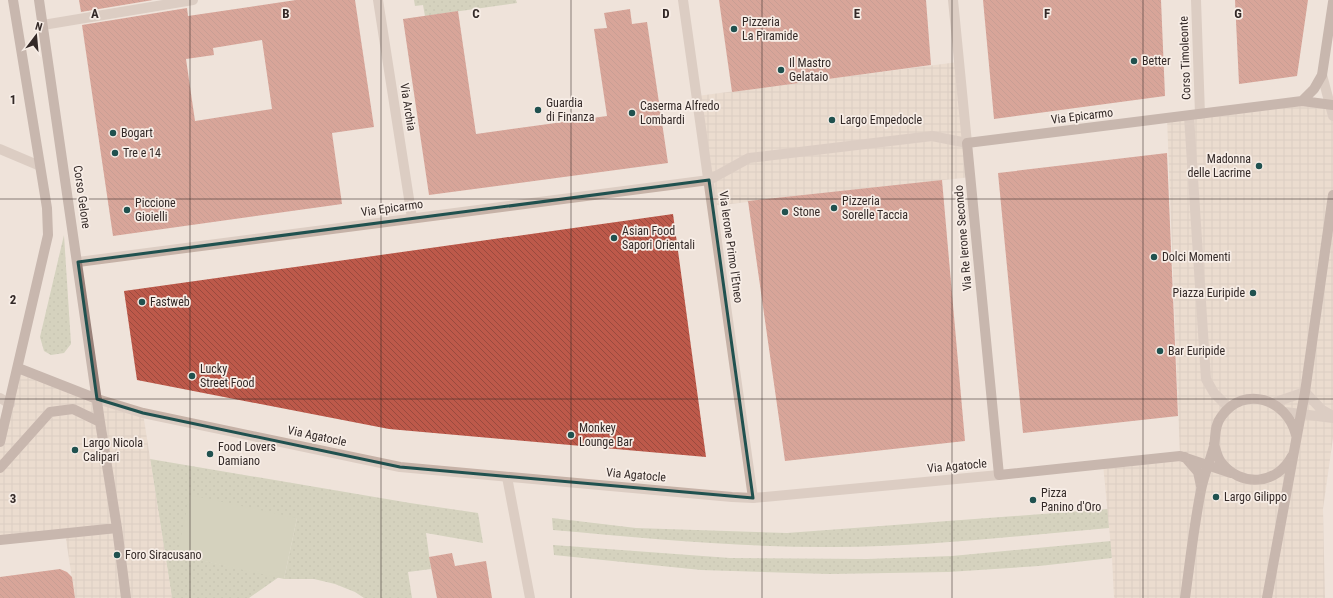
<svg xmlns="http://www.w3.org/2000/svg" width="1333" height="598" font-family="'Roboto Condensed',sans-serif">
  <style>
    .grass { fill: url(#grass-dots) }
    .park { fill: #b5bd9b }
    .plaza { fill: url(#plaza-grid) }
    .building { fill: url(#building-back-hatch); fill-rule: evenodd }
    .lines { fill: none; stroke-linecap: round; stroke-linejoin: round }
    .service { stroke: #c6b2a7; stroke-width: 10 }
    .pedestrian { stroke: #c6b2a7; stroke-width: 10 }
    .minor { stroke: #c6b2a7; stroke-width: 10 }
    .tertiary { stroke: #c6b2a7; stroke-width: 10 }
    .secondary { stroke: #998179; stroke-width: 10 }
    .marked { fill: none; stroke: #20514f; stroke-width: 3; stroke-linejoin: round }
    .grid { fill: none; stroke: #332927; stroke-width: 1; stroke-opacity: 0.55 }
    .poi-dot { fill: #20514f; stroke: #f7ede6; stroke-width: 1.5 }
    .labels { text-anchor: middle; stroke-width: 3.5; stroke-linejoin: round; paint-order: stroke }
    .poi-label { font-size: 12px; fill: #332927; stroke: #f7ede6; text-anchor: start }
    .street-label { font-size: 12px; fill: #332927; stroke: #f7ede6 }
    .grid-label { font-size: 13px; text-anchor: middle; font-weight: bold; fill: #332927; stroke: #f7ede6; stroke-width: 3.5; stroke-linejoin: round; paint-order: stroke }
  </style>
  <defs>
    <pattern id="grass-dots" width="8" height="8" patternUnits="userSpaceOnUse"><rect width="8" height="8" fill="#b5bd9b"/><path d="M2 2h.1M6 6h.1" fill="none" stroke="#9ca286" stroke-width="1.8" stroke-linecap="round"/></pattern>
    <pattern id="plaza-grid" width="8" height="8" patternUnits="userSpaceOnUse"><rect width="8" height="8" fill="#e6d2c2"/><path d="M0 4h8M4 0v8" fill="none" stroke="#c6b4a7"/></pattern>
    <pattern id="building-back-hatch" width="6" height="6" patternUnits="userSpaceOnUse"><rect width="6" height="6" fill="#bd594a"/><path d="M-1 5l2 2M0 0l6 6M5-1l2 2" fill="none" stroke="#9a4a3e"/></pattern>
  </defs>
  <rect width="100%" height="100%" fill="#efe3da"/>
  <!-- grass -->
  <path class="grass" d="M414,0h102l1,3 -92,13 -2,-11 -8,1z
    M64,235l7,109 -7,9 -13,2 -7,-4 -4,-14z
    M150,459l260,44 68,10 5,30 -57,-10 5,36 -23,3 4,26h-48l-9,-6 -20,-8 -21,-5h-30l13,-61 -120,37 102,22 -30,21h-77z
    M1108,509l1,19c-94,8 -190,20 -285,19 -91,0 -181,-9 -271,-17l-1,-12 84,10 151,5z
    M1111,541l1,17 -73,8 -91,6 -119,2 -128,-4 -147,-15 -1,-10 177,13 137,1 85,-3z"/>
  <!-- park -->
  <path class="park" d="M190,495l107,23 -13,61 -107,-24z"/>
  <!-- plaza -->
  <path class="plaza" d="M958,62l13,115 -259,29 -15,-110z
    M1302,101l31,4v333l-10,71 2,89h-211l-2,-40 -9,-94 77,-8 -13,-338z
    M18,368l125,45 29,185h-97l-10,-65 -65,7v-98z"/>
  <!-- building -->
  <path class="building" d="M79,0h74l-72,12z
    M296,0h59l19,127 -42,6 10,71 -229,32 -31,-211 105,-17 1,8zM262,40l10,69 -77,12 -9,-62 28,-4 -1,-7z
    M719,0h207l5,65 -199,27z
    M983,0h178l4,96 -171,23z
    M1235,0h73l-11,76 -58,8z
    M630,9l2,15 15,-2 21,141 -239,32 -26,-176 55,-8 18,123 131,-18 -13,-87 13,-1 -3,-15z
    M1167,153l11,263 -155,17 -25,-260z
    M942,180l23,261 -180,20 -37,-260z
    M673,214l33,243 -317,-28 -252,-49 -13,-89z
    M452,553l3,13 31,-5 6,37h-55l-8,-41z
    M60,569l7,3 5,5 3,21h-75v-21z"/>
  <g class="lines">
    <!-- service -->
    <path class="service" d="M1322,75l11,41
      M0,398l10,6
      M1273,403l32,-11"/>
    <!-- pedestrian -->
    <path class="pedestrian" d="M1189,116l17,263 8,14 15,15"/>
    <!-- minor -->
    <path class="minor" d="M378,0l34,218
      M683,0l70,498
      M43,25l150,-25
      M0,149l40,17
      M78,262l631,-82 40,-22 183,-22 35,7 -14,-143
      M507,477l23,121"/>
    <!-- tertiary -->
    <path class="tertiary" d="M1196,0l4,114
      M1305,392l17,18 11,6
      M97,399l46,14 257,54 332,30 21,1 246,-23
      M1285,412l48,6"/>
    <!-- secondary -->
    <path class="secondary" d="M39,0l61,422 17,106 9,70
      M1302,101l12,-12 8,-14 11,-73
      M18,368l79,31
      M0,442l48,-207 -1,-27 -34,-208
      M1214,444c2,6 3,13 7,18 20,26 56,23 71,-6
      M1185,457l13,15 3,14
      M0,468l50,-56 23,-3 27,13
      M1231,473l-51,-17 -181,19 -32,-332 335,-42 31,4
      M0,540l117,-12
      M1185,598c5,-36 9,-73 16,-108 3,-15 9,-29 13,-44 2,-10 0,-20 7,-29 23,-33 66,-18 75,18
      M1267,598l38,-206 28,-197"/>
  </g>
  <!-- marked area -->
  <path d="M0 0H1333V598H0ZM709,180l44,318 -353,-31 -257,-54 -46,-14 -19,-137z" fill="#efe3da" fill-opacity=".55" fill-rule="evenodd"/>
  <path class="marked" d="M709,180l44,318 -353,-31 -257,-54 -46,-14 -19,-137z"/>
  <!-- grid -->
  <path class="grid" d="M190,0v598M381,0v598M571,0v598M762,0v598M952,0v598M1143,0v598M0,199h1333M0,399h1333"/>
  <!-- markers -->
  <g class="poi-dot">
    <circle cx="734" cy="29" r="4"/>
    <circle cx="1134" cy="61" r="4"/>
    <circle cx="781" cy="70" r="4"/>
    <circle cx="538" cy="110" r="4"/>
    <circle cx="632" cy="113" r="4"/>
    <circle cx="832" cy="120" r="4"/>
    <circle cx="113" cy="133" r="4"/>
    <circle cx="115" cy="153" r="4"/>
    <circle cx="1259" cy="166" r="4"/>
    <circle cx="834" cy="208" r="4"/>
    <circle cx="127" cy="210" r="4"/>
    <circle cx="785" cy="212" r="4"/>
    <circle cx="614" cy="238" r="4"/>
    <circle cx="1154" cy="257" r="4"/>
    <circle cx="1253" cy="293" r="4"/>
    <circle cx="142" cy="302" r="4"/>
    <circle cx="1160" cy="351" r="4"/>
    <circle cx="192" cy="376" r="4"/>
    <circle cx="571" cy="435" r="4"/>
    <circle cx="75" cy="450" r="4"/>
    <circle cx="210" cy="454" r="4"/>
    <circle cx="1216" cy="497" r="4"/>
    <circle cx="1033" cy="500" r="4"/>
    <circle cx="117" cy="555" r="4"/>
  </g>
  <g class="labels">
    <!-- poi labels -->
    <g class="poi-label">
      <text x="742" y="26">Pizzeria<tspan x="742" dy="14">La Piramide</tspan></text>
      <text x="1142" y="65">Better</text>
      <text x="789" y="67">Il Mastro<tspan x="789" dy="14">Gelataio</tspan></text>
      <text x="546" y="107">Guardia<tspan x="546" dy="14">di Finanza</tspan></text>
      <text x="640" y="110">Caserma Alfredo<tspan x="640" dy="14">Lombardi</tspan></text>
      <text x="840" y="124">Largo Empedocle</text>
      <text x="121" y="137">Bogart</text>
      <text x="123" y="157">Tre e 14</text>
      <text x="1251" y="163" text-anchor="end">Madonna<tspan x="1251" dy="14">delle Lacrime</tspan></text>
      <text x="842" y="205">Pizzeria<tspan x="842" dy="14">Sorelle Taccia</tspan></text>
      <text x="135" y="207">Piccione<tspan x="135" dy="14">Gioielli</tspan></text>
      <text x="793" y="216">Stone</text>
      <text x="622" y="235">Asian Food<tspan x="622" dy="14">Sapori Orientali</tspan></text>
      <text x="1162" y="261">Dolci Momenti</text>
      <text x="1245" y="297" text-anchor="end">Piazza Euripide</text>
      <text x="150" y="306">Fastweb</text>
      <text x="1168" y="355">Bar Euripide</text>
      <text x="200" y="373">Lucky<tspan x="200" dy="14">Street Food</tspan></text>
      <text x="579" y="432">Monkey<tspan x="579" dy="14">Lounge Bar</tspan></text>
      <text x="83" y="447">Largo Nicola<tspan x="83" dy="14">Calipari</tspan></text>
      <text x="218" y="451">Food Lovers<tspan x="218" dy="14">Damiano</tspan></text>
      <text x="1041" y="497">Pizza<tspan x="1041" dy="14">Panino d'Oro</tspan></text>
      <text x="1224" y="501">Largo Gilippo</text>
      <text x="125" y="559">Foro Siracusano</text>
    </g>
    <!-- street labels -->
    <g class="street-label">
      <text transform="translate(1185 58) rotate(-92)" y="4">Corso Timoleonte</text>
      <text transform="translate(408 107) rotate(81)" y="4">Via Archia</text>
      <text transform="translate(1082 116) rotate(-7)" y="4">Via Epicarmo</text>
      <text transform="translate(82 197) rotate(82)" y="4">Corso Gelone</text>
      <text transform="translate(392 208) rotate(-8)" y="4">Via Epicarmo</text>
      <text transform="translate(963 238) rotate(-95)" y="4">Via Re Ierone Secondo</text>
      <text transform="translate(731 247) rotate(82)" y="4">Via Ierone Primo l'Etneo</text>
      <text transform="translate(317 436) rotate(12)" y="4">Via Agatocle</text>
      <text transform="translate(957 466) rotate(-5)" y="4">Via Agatocle</text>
      <text transform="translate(636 475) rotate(5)" y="4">Via Agatocle</text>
    </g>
  </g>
  <g class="grid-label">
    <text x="95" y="18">A</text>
    <text x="286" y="18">B</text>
    <text x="476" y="18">C</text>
    <text x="666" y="18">D</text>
    <text x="857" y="18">E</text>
    <text x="1047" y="18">F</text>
    <text x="1238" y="18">G</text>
    <text x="13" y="104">1</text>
    <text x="13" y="304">2</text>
    <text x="13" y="503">3</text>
  </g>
  <!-- north arrow -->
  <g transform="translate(36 36) rotate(16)" stroke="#f7ede6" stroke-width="3" paint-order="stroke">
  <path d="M0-3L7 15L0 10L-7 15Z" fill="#332927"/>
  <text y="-6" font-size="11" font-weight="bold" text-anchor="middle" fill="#332927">N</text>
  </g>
</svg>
